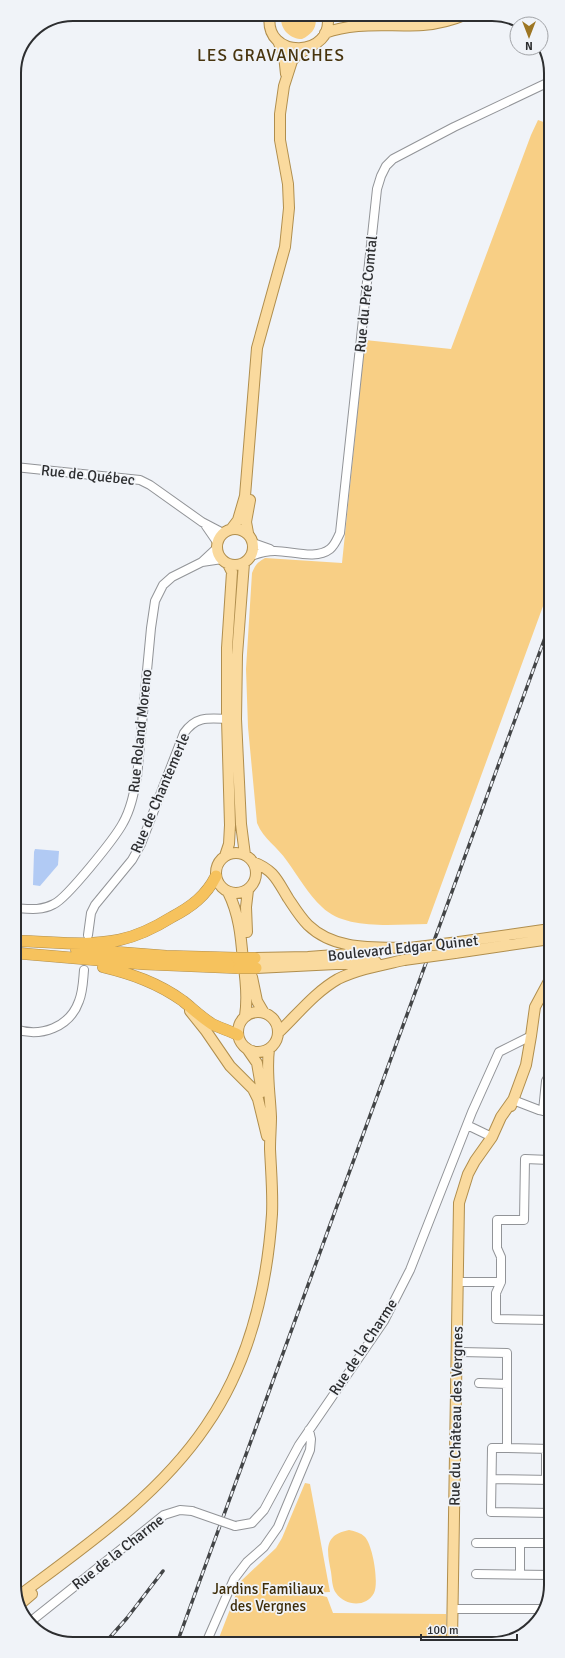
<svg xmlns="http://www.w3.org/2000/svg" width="565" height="1658" font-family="Signika,sans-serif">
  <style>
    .green { fill: #f8cf85 }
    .water { fill: #b1caf4 }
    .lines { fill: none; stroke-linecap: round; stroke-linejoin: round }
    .minor-casing { stroke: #929498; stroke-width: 10 }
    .major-casing { stroke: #b08e4d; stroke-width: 12 }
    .highway-casing { stroke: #b08e4d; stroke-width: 12 }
    .minor { stroke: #fff; stroke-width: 8 }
    .major { stroke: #fada9e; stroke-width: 10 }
    .highway { stroke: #f6c25d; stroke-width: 11 }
    .tram { stroke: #434547; stroke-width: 1 }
    .rail-casing { stroke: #434547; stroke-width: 3.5 }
    .rail { stroke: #f0f3f8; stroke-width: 2; stroke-dasharray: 6; stroke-linecap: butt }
    .minor-bridge-casing { stroke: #929498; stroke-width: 10; stroke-linecap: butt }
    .major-bridge-casing { stroke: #b08e4d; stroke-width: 12; stroke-linecap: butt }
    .highway-bridge-casing { stroke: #b08e4d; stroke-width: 12; stroke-linecap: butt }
    .minor-bridge { stroke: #fff; stroke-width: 8 }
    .major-bridge { stroke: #fada9e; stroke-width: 10 }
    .highway-bridge { stroke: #f6c25d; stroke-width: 11 }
    .labels { text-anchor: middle; stroke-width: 3.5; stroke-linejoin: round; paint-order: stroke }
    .street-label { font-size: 15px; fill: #2d2e30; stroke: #f0f3f8 }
    .park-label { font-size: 15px; fill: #3e2d09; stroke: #f0f3f8 }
    .quarter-label { font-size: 17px; letter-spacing: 1px; fill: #48350f; stroke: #f0f3f8 }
    .rim { fill: none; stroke: #2d2e30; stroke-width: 2 }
  </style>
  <rect width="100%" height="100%" fill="#f0f3f8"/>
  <!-- green -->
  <path class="green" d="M282,14h33c3,12 -2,20 -13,25 -13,0 -24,-12 -20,-25z
    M538,120l11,4 1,463 -123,337c-31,0 -81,7 -105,-17 -14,-13 -24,-31 -35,-46 -10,-15 -23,-21 -30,-38l-9,-96 -2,-58 6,-96c3,-8 6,-11 13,-15l77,5 23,-223 86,9 80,-214z
    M305,1483l5,1 20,108 -20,1 17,4 6,16 113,1v28l-229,1 24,-62 35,-33 6,-10z
    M349,1530c6,1 12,3 16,7 8,9 14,46 9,56 -8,15 -29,13 -38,0 -4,-5 -4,-15 -5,-21 -4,-21 -8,-37 18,-42z"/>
  <!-- water -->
  <path class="water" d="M35,849l24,2 -1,14 -18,21 -7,-1 1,-33z"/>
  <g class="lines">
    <defs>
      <path id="minor" d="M15,467l125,13 10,5 52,37 21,11
        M206,526l11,16
        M253,543l17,6
        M251,556c8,-3 16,-5 24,-5 17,0 41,9 55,-2 5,-4 7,-10 10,-16l37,-344 4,-13 5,-10 7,-7 61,-32 95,-45
        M202,562l15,-14
        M15,908c14,1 26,3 39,-4 13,-6 61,-66 69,-81 8,-14 11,-31 14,-46l14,-149 4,-27 8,-16 9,-8 30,-15 20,-3
        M88,935l3,-22 4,-8 37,-45 9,-16 43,-111c12,-17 24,-15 43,-14
        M15,1029c26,9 55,-2 64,-28 4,-10 4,-20 5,-31
        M513,1100l26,10 11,2
        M543,1111l3,-30 4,-7
        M467,1125l25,12
        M550,1160l-25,-1 -1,61h-27v28l4,9v25l-5,11v26l55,1
        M457,1282h44
        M461,1352l46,1v95h-15l-1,64 60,1
        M479,1383l28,1
        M507,1448l44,1
        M492,1479l59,1
        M546,1480v-31
        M235,1526l17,-3 12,-13 35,-65 85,-124 26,-51 62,-158 27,-60 32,-16
        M476,1543h75
        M476,1574l75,1
        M520,1574v-31
        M458,1609h85
        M30,1622l134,-107 16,-5 12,1
        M206,1643l28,-64 13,-17 17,-15 14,-20 32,-77 1,-11 -2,-9"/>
      <path id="major" d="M270,14c-8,47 67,44 57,0
        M336,14l12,2 86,-2
        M325,33c31,-12 65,-6 98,-8 15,-1 30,-5 44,-11
        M278,41l6,14 2,19
        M232,528l6,-8 7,-24 12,-148 28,-101 4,-39 -1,-24 -8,-44v-26l4,-28 8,-25 5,-6 13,-8
        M217 547a18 18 0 1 1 36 0a18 18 0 1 1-36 0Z
        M248,533l-2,-11 4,-22
        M244,563l-7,92 -1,64 5,105 4,31
        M216 873a20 20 0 1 1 40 0a20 20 0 1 1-40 0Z
        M225,856l4,-12 1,-19 -3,-106v-71l5,-76 -4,-8
        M253,862c21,8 24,18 35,36 6,9 12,19 20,27 27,26 66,22 101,23
        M228,892c11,22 13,44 15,69 3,19 5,36 2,55
        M247,932l-1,-25 2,-17
        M459,942l91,-13
        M455,953l95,-14
        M255,958l53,-1 67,-5
        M256,968l120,-6
        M252,977l5,24 7,12
        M190,1011l16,20 24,35 23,23 5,10 9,37
        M238 1032a20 20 0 1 1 40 0a20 20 0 1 1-40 0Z
        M278,1033c19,-18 37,-41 60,-54 20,-10 44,-14 66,-19
        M248,1050l9,13 5,29
        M511,1106l15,-41 5,-29 4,-29 15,-28
        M16,1598c68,-51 142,-101 190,-172 43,-62 61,-138 66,-212 1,-21 -1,-43 -2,-65 0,-11 1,-22 1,-32 -1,-24 -5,-45 -2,-68
        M19,1605l13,-11
        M452,1642l7,-439 9,-29 7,-13 17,-24 9,-20 12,-17"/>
      <path id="highway" d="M15,941c35,0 70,6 104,-1 19,-4 37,-13 53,-23 19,-10 34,-21 44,-41
        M76,949l90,7 71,2
        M15,953l129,11 95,4
        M103,967c29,7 55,16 80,34 10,8 18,16 29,23 8,4 18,7 26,11"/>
    </defs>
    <!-- minor casing -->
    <use href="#minor" class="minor-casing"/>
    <!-- major casing -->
    <use href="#major" class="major-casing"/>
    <!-- highway casing -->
    <use href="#highway" class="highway-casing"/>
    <!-- minor -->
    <use href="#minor" class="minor"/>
    <!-- major -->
    <use href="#major" class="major"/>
    <!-- highway -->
    <use href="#highway" class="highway"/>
    <!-- tram -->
    <path class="tram" d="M468,1642h5"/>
    <defs>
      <path id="rail" d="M177,1643l373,-1019
        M104,1644l23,-26 36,-47"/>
    </defs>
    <!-- rail casing -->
    <use href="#rail" class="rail-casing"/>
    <!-- rail -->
    <use href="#rail" class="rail"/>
    <defs>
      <path id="minor-bridge" d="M192,1511l43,15"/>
      <path id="major-bridge" d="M409,948l50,-6
        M404,960l51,-7"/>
      <path id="highway-bridge" d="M237,958h18
        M239,968h17"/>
    </defs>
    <!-- minor-bridge casing -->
    <use href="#minor-bridge" class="minor-bridge-casing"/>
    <!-- major-bridge casing -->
    <use href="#major-bridge" class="major-bridge-casing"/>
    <!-- highway-bridge casing -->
    <use href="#highway-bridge" class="highway-bridge-casing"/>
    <!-- minor-bridge -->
    <use href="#minor-bridge" class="minor-bridge"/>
    <!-- major-bridge -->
    <use href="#major-bridge" class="major-bridge"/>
    <!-- highway-bridge -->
    <use href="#highway-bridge" class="highway-bridge"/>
  </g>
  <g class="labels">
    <!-- street labels -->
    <g class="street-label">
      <text transform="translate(366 294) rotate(-84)" y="5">Rue du Pré Comtal</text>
      <text transform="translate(88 475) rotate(6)" y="5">Rue de Québec</text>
      <text transform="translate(140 731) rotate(-84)" y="5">Rue Roland Moreno</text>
      <text transform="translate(160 793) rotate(-67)" y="5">Rue de Chantemerle</text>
      <text transform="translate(403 948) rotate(-6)" y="5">Boulevard Edgar Quinet</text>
      <text transform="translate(363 1347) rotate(-57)" y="5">Rue de la Charme</text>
      <text transform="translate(456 1416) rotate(-89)" y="5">Rue du Château des Vergnes</text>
      <text transform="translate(118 1552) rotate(-38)" y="5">Rue de la Charme</text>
    </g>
    <!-- park labels -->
    <g class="park-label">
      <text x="268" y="1594">Jardins Familiaux<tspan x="268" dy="17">des Vergnes</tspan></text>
    </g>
    <!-- quarter labels -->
    <g class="quarter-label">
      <text x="271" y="61">LES GRAVANCHES</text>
    </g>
  </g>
  <!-- crop -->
  <path d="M0 0H565V1658H0ZM73 21H492A52 52 0 0 1 544 73V1585A52 52 0 0 1 492 1637H73A52 52 0 0 1 21 1585V73A52 52 0 0 1 73 21Z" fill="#f0f3f8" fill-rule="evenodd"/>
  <path class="rim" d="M73 21H492A52 52 0 0 1 544 73V1585A52 52 0 0 1 492 1637H73A52 52 0 0 1 21 1585V73A52 52 0 0 1 73 21Z"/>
  <!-- north arrow -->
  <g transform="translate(529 36) rotate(180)"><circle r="19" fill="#f0f3f8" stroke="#a2a4a8"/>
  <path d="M0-3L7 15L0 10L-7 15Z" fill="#9d7623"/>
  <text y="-6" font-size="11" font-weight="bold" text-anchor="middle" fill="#2d2e30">N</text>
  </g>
  <!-- scale -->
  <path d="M421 1634v6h96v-6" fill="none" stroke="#2d2e30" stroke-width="2"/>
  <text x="427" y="1634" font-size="12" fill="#2d2e30" stroke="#f0f3f8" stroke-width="3" paint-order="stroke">100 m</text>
</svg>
